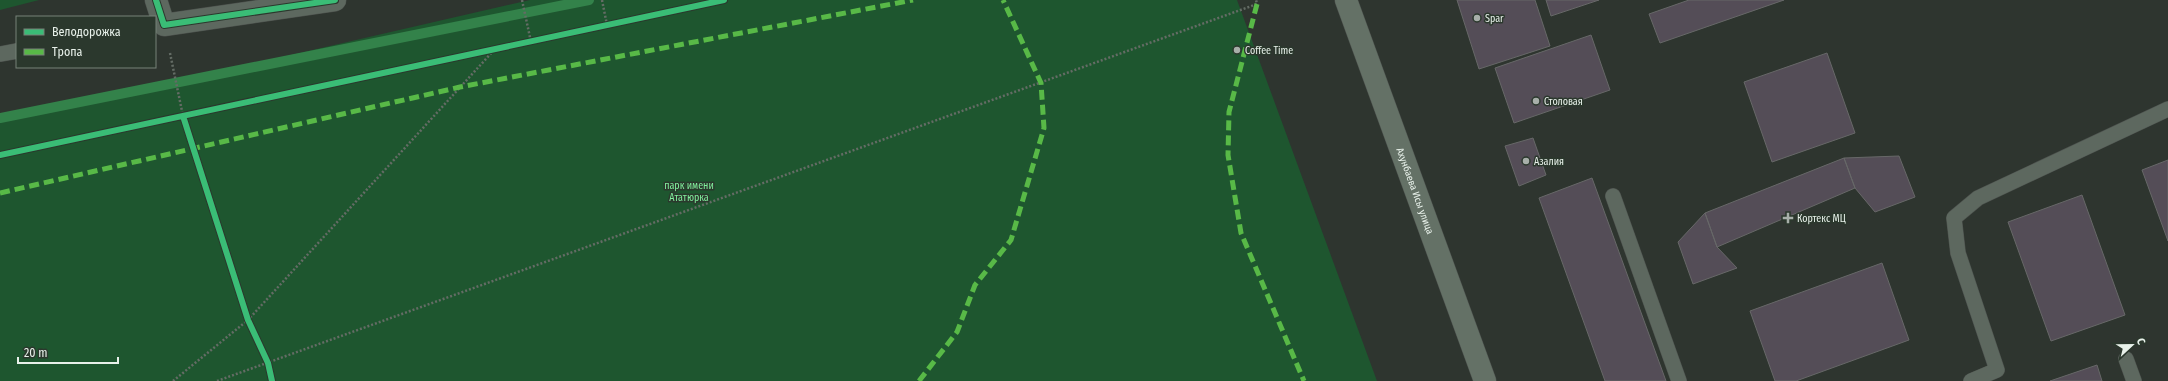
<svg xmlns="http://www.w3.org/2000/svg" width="2168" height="381" font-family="'Fira Sans Condensed',sans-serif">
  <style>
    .green { fill: #1e562f }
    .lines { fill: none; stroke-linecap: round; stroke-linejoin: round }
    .stream { stroke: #33824a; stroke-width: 10 }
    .building { fill: #544d57; stroke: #676868 }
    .lane-casing { stroke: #4d524e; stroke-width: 16 }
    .street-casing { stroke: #4d524e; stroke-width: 23 }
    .primary-casing { stroke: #4d524e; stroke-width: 23 }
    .path { stroke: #646c65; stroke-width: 2.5; stroke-dasharray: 2 2; stroke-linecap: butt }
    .lane { stroke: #5d685f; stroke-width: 15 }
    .street { stroke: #5d685f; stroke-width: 22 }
    .primary { stroke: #647166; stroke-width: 22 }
    .quiet { stroke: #58b947; stroke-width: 5; stroke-dasharray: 10 5; stroke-linecap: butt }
    .cycleway-casing { stroke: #2b382d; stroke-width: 8 }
    .cycleway { stroke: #3abd76; stroke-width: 6 }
    .poi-dot { fill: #a7afa9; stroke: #2b382d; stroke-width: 1.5 }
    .labels { text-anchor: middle; stroke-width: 3; stroke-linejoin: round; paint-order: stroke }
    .poi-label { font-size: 10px; fill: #e8f1ea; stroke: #2b382d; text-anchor: start }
    .park-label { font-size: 10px; fill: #81f09d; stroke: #2b382d }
    .street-label { font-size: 10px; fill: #e8f1ea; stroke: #2b382d }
  </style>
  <rect width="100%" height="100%" fill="#2e352f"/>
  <!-- green -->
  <path class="green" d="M0,0h39l-39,10z
    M530,0h707l140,381h-1377v-259z"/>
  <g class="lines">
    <!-- stream -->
    <path class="stream" d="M0,118l589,-118"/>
  </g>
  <!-- building -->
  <path class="building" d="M1457,0h78l15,46 -71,23z
    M1546,0h53l-48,16z
    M1689,0h95l-124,43 -11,-29z
    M1591,35l19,55 -96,33 -19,-55z
    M1827,53l28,80 -83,29 -28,-80z
    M1533,138l13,37 -27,11 -14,-40z
    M1899,156l16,41 -40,15 -20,-24 -11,-30z
    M1844,158l11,30 -138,59 -12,-34z
    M2168,160v81l-26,-71z
    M1592,178l74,203h-61l-66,-183z
    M2082,195l43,120 -74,26 -43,-119z
    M1705,213l12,34 20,21 -44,16 -15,-42z
    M1882,263l27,77 -113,41h-21l-25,-70z
    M2097,365l5,16h-52z"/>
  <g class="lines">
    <defs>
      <path id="lane" d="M0,54l17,-3
        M1613,196l66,185
        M2126,359l8,22
        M1971,381l26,-11 -39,-117 -4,-35 24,-20 190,-89"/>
      <path id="street" d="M156,0l8,25 171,-25"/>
      <g id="primary">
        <path id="s1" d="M1346,0l139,381"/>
      </g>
    </defs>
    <!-- lane casing -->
    <use href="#lane" class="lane-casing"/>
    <!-- street casing -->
    <use href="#street" class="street-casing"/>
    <!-- primary casing -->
    <use href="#primary" class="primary-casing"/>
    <!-- path -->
    <path class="path" d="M522,0l9,42
      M602,0l5,25
      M170,53l13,63
      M173,381l75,-61 247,-271
      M217,381l1040,-377 -1,-4"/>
    <!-- lane -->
    <use href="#lane" class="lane"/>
    <!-- street -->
    <use href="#street" class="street"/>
    <!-- primary -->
    <use href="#primary" class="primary"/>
    <!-- quiet -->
    <path class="quiet" d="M1257,4l-28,108 -1,43 13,78 63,148
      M0,193l460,-106 453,-87
      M919,381l38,-49 18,-47 36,-45 33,-112 -3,-45 -38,-83"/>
    <defs>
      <path id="cycleway" d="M156,0l8,25 171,-25
        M183,116l65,204 20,43 4,18
        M0,155l724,-155"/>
    </defs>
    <!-- cycleway casing -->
    <use href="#cycleway" class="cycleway-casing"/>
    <!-- cycleway -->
    <use href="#cycleway" class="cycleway"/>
  </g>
  <!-- markers -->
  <g class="poi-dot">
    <circle cx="1477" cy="18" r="4"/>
    <circle cx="1237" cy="50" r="4"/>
    <circle cx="1536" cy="101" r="4"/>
    <circle cx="1526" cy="161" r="4"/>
    <path d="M1786 212h4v4h4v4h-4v4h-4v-4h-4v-4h4z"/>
  </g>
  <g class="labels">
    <!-- poi labels -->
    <g class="poi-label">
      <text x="1485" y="22">Spar</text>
      <text x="1245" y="54">Coffee Time</text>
      <text x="1544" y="105">Столовая</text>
      <text x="1534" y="165">Азалия</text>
      <text x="1797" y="222">Кортекс МЦ</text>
    </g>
    <!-- park labels -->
    <g class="park-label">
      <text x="689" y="189">парк имени<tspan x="689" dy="12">Ататюрка</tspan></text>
    </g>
    <!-- street labels -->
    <g class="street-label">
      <text dy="4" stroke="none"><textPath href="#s1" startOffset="203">Ахунбаева Исы улица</textPath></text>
    </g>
  </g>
  <!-- legend -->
  <rect x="16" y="16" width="140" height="52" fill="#2b382d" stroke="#778279"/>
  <rect x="24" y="29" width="20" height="6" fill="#3abd76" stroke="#778279"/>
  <text x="52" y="36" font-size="12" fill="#e8f1ea">Велодорожка</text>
  <rect x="24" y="49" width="20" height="6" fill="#58b947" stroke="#778279"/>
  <text x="52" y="56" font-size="12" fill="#e8f1ea">Тропа</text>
  <!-- north arrow -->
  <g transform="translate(2132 345) rotate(68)" stroke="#2b382d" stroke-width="3" paint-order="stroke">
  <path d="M0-3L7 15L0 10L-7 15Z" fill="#e8f1ea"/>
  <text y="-6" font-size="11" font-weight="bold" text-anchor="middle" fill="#e8f1ea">С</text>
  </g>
  <!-- scale -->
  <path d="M18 357v6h100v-6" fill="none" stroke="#e8f1ea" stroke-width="2"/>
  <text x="24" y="357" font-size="12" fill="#e8f1ea" stroke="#2b382d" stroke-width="3" paint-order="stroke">20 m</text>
</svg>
